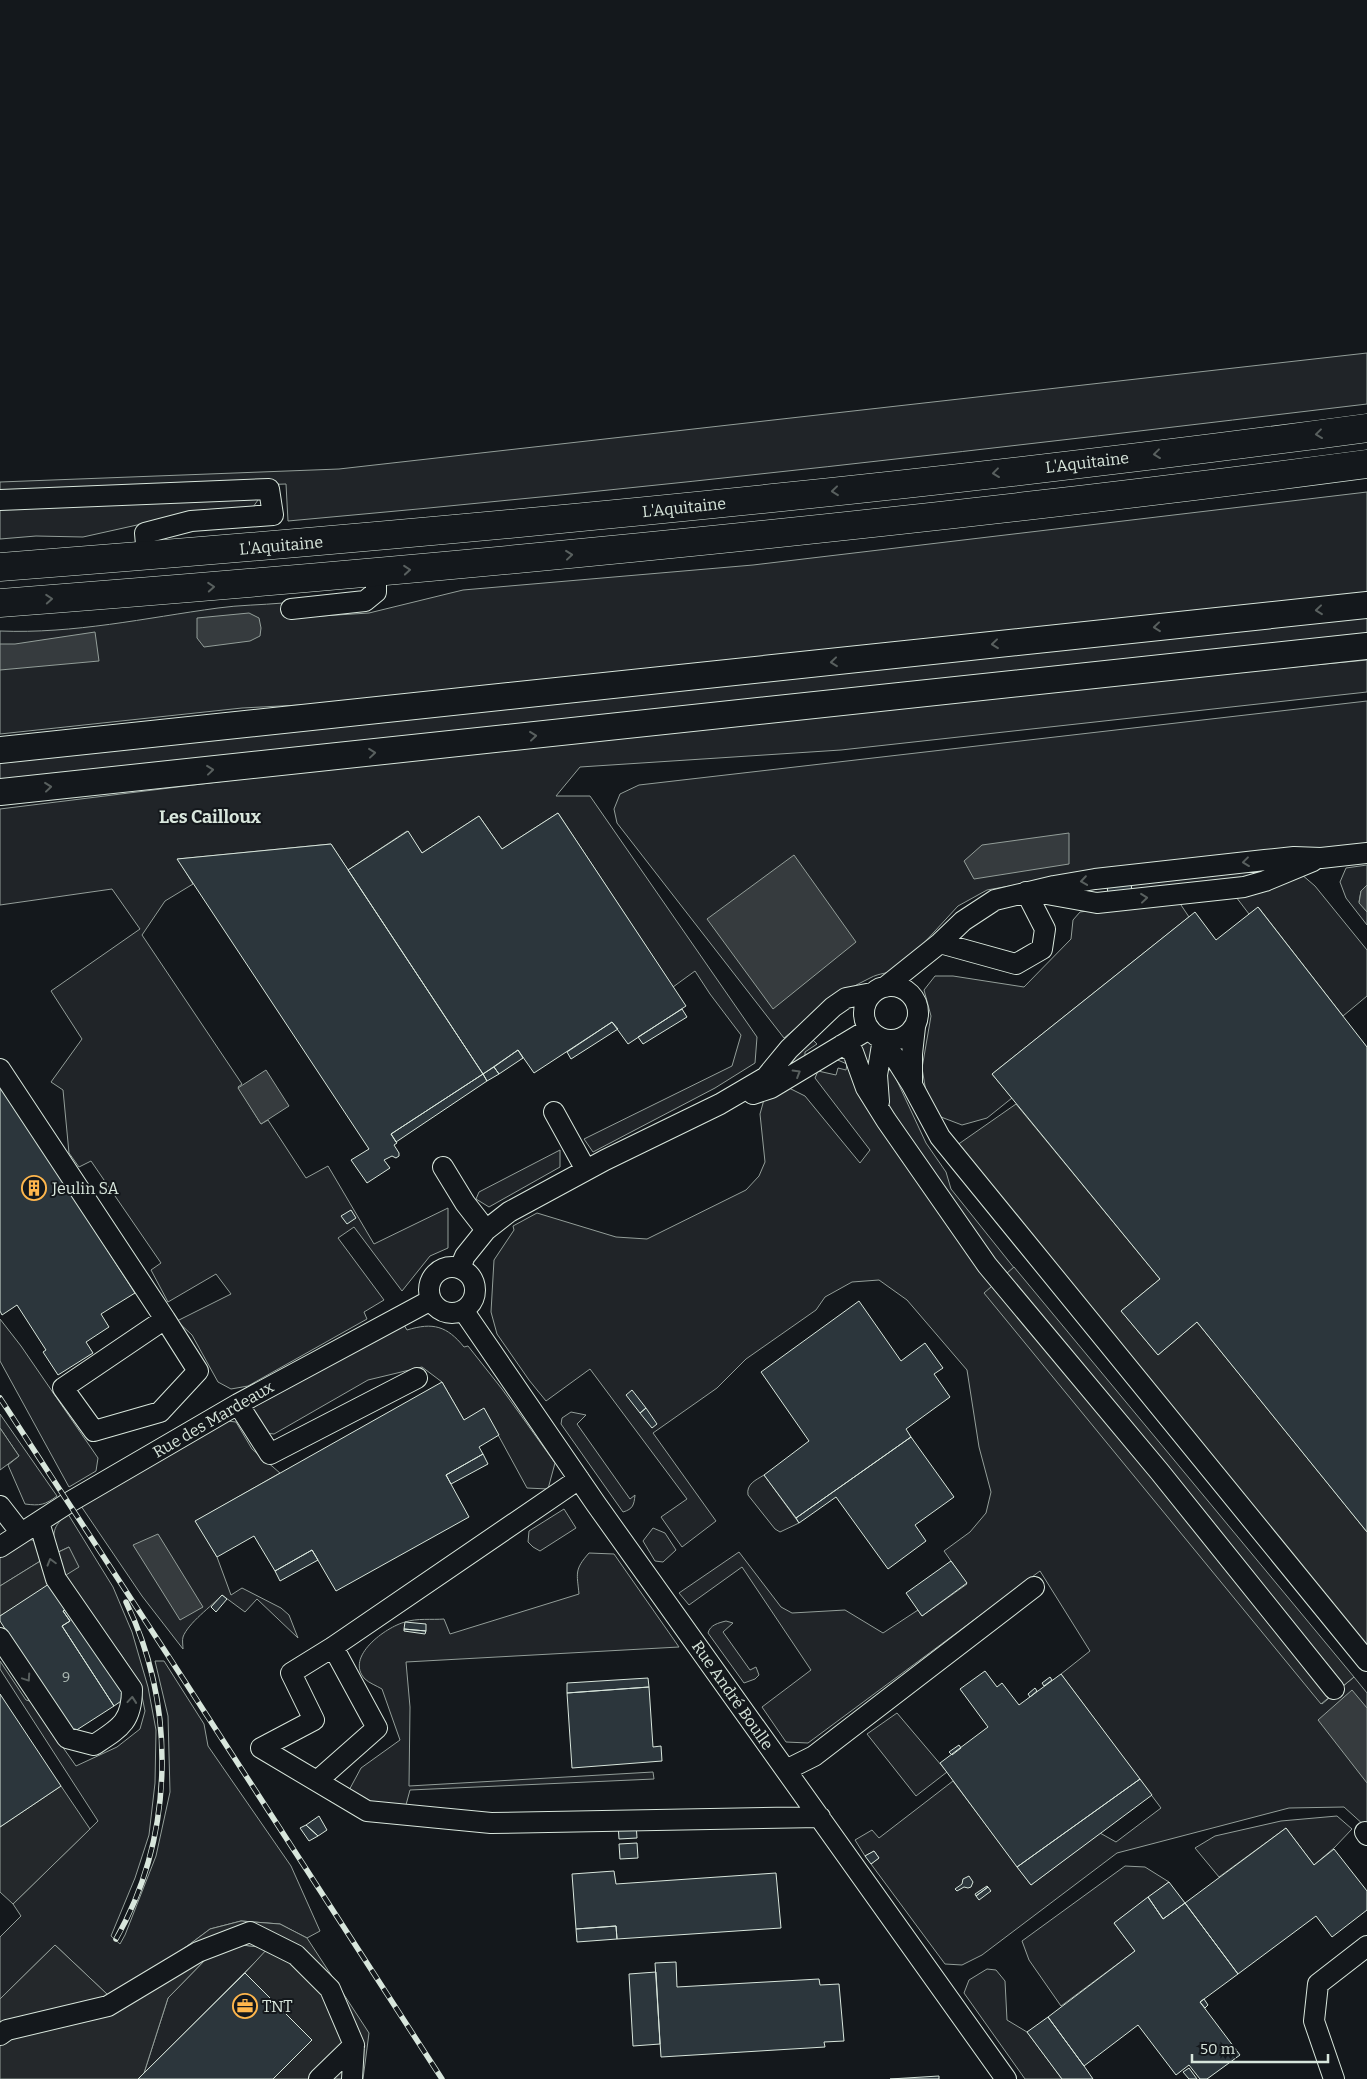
<svg xmlns="http://www.w3.org/2000/svg" width="1367" height="2079" font-family="Bitter,serif">
  <style>
    .green { fill: #202428; stroke: #939e99 }
    .parking { fill: #24282b; stroke: #939e99 }
    .water { fill: #363b3e; stroke: #939e99 }
    .building { fill: #2c363c; stroke: #d8e6dc }
    .lines { fill: none; stroke-linecap: round; stroke-linejoin: round }
    .minor-casing { stroke: #d8e6dc; stroke-width: 22 }
    .major-casing { stroke: #d8e6dc; stroke-width: 28 }
    .highway-casing { stroke: #d8e6dc; stroke-width: 29 }
    .minor { stroke: #14181c; stroke-width: 20 }
    .major { stroke: #14181c; stroke-width: 26 }
    .highway { stroke: #14181c; stroke-width: 28 }
    .rail-casing { stroke: #d8e6dc; stroke-width: 5.5 }
    .rail { stroke: #14181c; stroke-width: 4; stroke-dasharray: 11; stroke-linecap: butt }
    .oneway { stroke: #59605f }
    .labels { text-anchor: middle; stroke-width: 4; stroke-linejoin: round; paint-order: stroke }
    .number-label { font-size: 14px; fill: #adbab4 }
    .street-label { font-size: 16px; fill: #d8e6dc; stroke: #14181c }
    .poi-label { font-size: 16px; fill: #d8e6dc; stroke: #14181c; text-anchor: start }
    .neighbourhood-label { font-size: 18px; font-weight: bold; fill: #d8e6dc; stroke: #14181c }
  </style>
  <rect width="100%" height="100%" fill="#14181c"/>
  <!-- green -->
  <path class="green" d="M1367,353v51c-359,43 -719,85 -1079,117l-2,-37 -31,1 3,15 -7,10 -87,9 -81,18 -47,-1 -36,3v-57l339,-13z
    M1367,492v102l-1029,109 -96,5 -242,26v-103c74,3 145,-13 218,-23 21,-3 43,-3 65,-5l6,15 80,-5 94,-23 290,-25z
    M1367,616v21l-1367,145v-20z
    M1367,660v32l-526,58 -261,17 -24,29h34l167,241 -2,26 -40,25 -122,64 -9,-13 148,-73 9,-31 -31,-41 -15,-23 -22,16 -115,-174 -56,36 -23,-33 -57,37 -15,-22 -59,39 -17,-26 -153,15 15,25 -28,17 -23,34 100,149 -4,3 23,37 7,-4 38,58 22,-12 46,78 74,-36v40l-18,8 -28,35 -48,-64 -16,11 46,62 -20,12 3,7 -119,67 -17,3 -13,-7 -26,-47 -15,-14 54,-27 -15,-20 -48,28 -17,-32 10,-7 -70,-102 -12,6 -10,-14 -6,-63 -12,-8 31,-43 -31,-48 89,-62 -28,-40 -112,16v-96l379,-47 735,-78z
    M1367,701v144l-335,37 -45,8 -29,16 -58,63c-10,4 -21,4 -30,9 -32,15 -59,38 -86,60l-167,-215 -3,-14 6,-15 19,-9z
    M1294,861l-35,16 -127,16 -1,-11z
    M1367,865v20l-6,6 -2,11 8,10v13l-21,-27 -6,-16 6,-14z
    M1301,874l14,12 52,64v46l-24,20 -84,-108 -10,6 -16,-21z
    M1177,899l12,18 -197,157 20,24 -25,20 -25,7 -21,-8 -15,-25 -4,-24 9,-52 -7,-26 11,-14h18l71,11 47,-48 2,-19 7,-8z
    M812,1039l5,5 -12,8v11l-29,17 14,-22z
    M858,1039h6l9,5 -6,33z
    M841,1055l7,5 474,644 32,-27 13,16v132l-2,1 -21,-19 -55,1 -172,45 -135,102 -20,10 -17,-1 -74,-100 8,-6 -5,-7 -9,5 -10,-16 17,-10 7,8 74,-57 78,104 69,-52 16,9 45,-34 -100,-134 29,-23 -50,-80 -232,172 -22,-1 -24,-35 49,-37 -69,-103 -53,38 -10,-12 60,-41 42,55 11,6 53,-3 38,23 35,-23 4,6 45,-32 -23,-33 26,-19 16,-19 5,-21 -12,-45 -12,-77 -60,-70 -28,-20 -27,2 -27,15 -9,13 -70,49 -29,29 -64,45 63,88 -34,26 -21,-30 26,-18 -97,-130 -44,32 -17,-21 -32,-46 -6,-22 3,-52 20,-30 -1,-4 24,-13 79,24 31,2 99,-49 13,-14 6,-14 -5,-48 5,-18 20,-10 20,10 55,67 10,-13 -55,-72 3,-7 18,4 2,-7 8,2 1,-6 -14,-6z
    M888,1070h4l34,73 20,29 5,17 68,85 -10,9 -126,-184z
    M560,1150v17l-71,40 -13,-8 3,-7z
    M0,1319l21,27 77,112 -2,13 -27,16 -69,-126z
    M404,1325l3,5c26,-8 40,-4 57,17l4,-1 34,43 53,74 -7,26 -21,-1 -43,-79 -20,11 -22,-38 -20,-15 -54,13 -94,54 -9,-1 -13,-25z
    M571,1412l15,3 -9,9 53,75 5,-4c-1,10 -2,14 -12,17l-62,-88 1,-6z
    M0,1414l57,82c-12,9 -17,10 -32,8l-17,-39 11,-9 -19,-28z
    M228,1421l8,1 16,27 28,24 -84,48 21,36 14,38 11,-7 39,20 8,7 9,23 -41,-39 -12,13 -23,-17c-10,11 -34,28 -39,42 -1,3 0,9 0,12l-41,-53 -61,-90z
    M764,1475l35,48 -19,9 -5,-3 -27,-34c-2,-11 8,-15 16,-20z
    M564,1509l12,19 -36,23 -7,-4 -5,-5 1,-11z
    M68,1514l45,73 19,45 16,55 8,43 -1,53 -6,52 -14,43 -24,58 9,8 5,-9 31,-79 14,-64 -2,-76 -13,-55h9l40,63 4,22 83,120 29,65 -13,7 -27,-14 -39,-3 -31,8 -36,27 -66,39 -53,-50 -55,54v-62l21,-21 -8,-12 85,-83 -98,-152v-8l26,39 8,2 16,27 26,37 41,-19 23,-18 5,-18 -6,-29 -19,-29 -47,-57 -8,-20 4,-29 -13,6c-4,-19 -4,-27 12,-39z
    M653,1528l12,5 11,17 -13,12 -8,-1 -12,-20z
    M28,1539l8,2 6,19 -42,26v-29z
    M589,1553l25,1 65,93 -273,15 4,45 -1,79 244,-14 1,7 -244,11 -7,26 -56,-22 14,-26 39,-28 -18,-51c-5,-3 -13,-6 -17,-10 -21,-22 21,-52 40,-57 12,-4 27,-2 39,-3l6,15 129,-40c-2,-21 -5,-24 10,-41z
    M726,1621l7,2 -10,9 27,38 6,-3 3,8 -4,4 -11,4 -36,-50c2,-8 10,-10 18,-12z
    M897,1713l50,59 -31,24 -49,-62z
    M1337,1816l15,13 -18,19 -20,17 -28,-37 -67,49 -24,-29 20,-12 66,-15z
    M1125,1866l20,1 24,15 -55,41 21,28 -74,55 -32,-46 -7,-19z
    M233,1944l36,4 -125,125 24,-75 39,-40z
    M987,1969l9,1 9,11 2,39 20,12 35,47h-37l-61,-86 5,-13z"/>
  <!-- parking -->
  <path class="parking" d="M1016,1104l144,175 -39,32 37,44 39,-33 170,210v129l-417,-511z
    M1014,1267l340,410 -33,27 -337,-411z
    M0,1428l19,28 -19,14z
    M69,1547l10,20 -79,49v-30l42,-26z
    M61,1786l29,43 -77,75 -13,-12v-65z
    M241,1921l39,3 27,14 62,95 -6,46h-90l39,-39 -67,-67 23,-25 -35,-4 -26,14 -39,40 -24,75 -6,6h-138v-80l55,-54 53,50 66,-39 36,-27z"/>
  <!-- water -->
  <path class="water" d="M249,613l10,5 2,10 -1,8 -10,5 -46,6 -7,-9v-20z
    M95,632l4,29 -99,9v-26h15z
    M1069,833v31l-95,15 -10,-18 18,-16z
    M794,855l62,87 -83,67 -66,-90z
    M1367,885v27l-8,-9 2,-12z
    M266,1070l23,36 -28,18 -23,-36z
    M158,1534l45,73 -23,13 -47,-75z
    M1352,1690l15,18v75l-49,-63z"/>
  <!-- building -->
  <path class="building" d="M558,813l128,193 -58,38 -16,-22 -78,51 -16,-23 -35,24 -135,-204 60,-39 14,22 57,-37 23,33z
    M331,844l152,230 -92,60 6,9 -3,2 5,8v3l-3,2 -4,-2 -8,4 6,8 -23,15 -16,-23 18,-11 -192,-290z
    M1131,882l1,11 -24,3 -1,-12z
    M1258,907l109,140v485l-170,-210 -39,33 -37,-44 39,-32 -168,-205 203,-162 21,28z
    M682,1009l5,8 -44,27 -5,-7z
    M612,1022l6,7 -47,30 -4,-7z
    M518,1050l5,8 -24,16 -5,-7z
    M494,1067l5,7 -12,7 -4,-7z
    M483,1074l4,7 -91,61 -5,-8z
    M0,1084l135,209 -34,21 8,13 -23,15 7,11 -35,22 -15,-23 3,-2 -29,-45 -15,10 -2,-4z
    M351,1210l5,8 -9,6 -6,-8z
    M859,1301l42,60 24,-18 18,25 -9,6 16,23 -44,32 5,8 -115,81 -32,-43 45,-34 -48,-69z
    M442,1382l22,38 20,-12 15,27 -20,12 4,7 -37,21 23,42 -133,74 -24,-41 -37,21 -21,-35 -37,21 -22,-36z
    M632,1390l14,18 -6,5 -14,-18z
    M646,1408l11,16 -5,4 -12,-15z
    M911,1437l43,60 -39,28 11,16 -38,28 -52,-72 -37,26 -3,-5z
    M483,1454l5,10 -37,20 -5,-9z
    M312,1550l6,10 -38,21 -5,-10z
    M951,1561l16,22 -45,33 -16,-23z
    M52,1582l17,26 -6,3 7,10 -8,5 52,80 -42,27 -72,-112v-5z
    M222,1595l5,4 -11,13 -5,-5z
    M69,1608l58,89 -13,9 -52,-80 8,-5 -7,-10z
    M405,1622l21,2v7l-22,-2z
    M404,1629l22,2 -1,3 -21,-3z
    M985,1671l12,16 5,-4 17,22 42,-31 79,105 -123,88 -77,-104 48,-36 -28,-38z
    M1050,1677l2,3 -8,6 -2,-3z
    M648,1678l1,9 -82,6v-10z
    M649,1687l4,60 8,-1 1,15 -90,7 -5,-75z
    M1035,1688l2,3 -7,6 -2,-3z
    M0,1694l61,92 -61,41z
    M959,1745l2,3 -9,7 -3,-3z
    M1140,1779l12,16 -121,90 -14,-18z
    M319,1816l8,14 -9,6 -12,-11z
    M636,1823l1,15 -18,1 -1,-15z
    M306,1825l12,11 -9,5 -9,-13z
    M1286,1828l28,37 20,-16 33,42v19l-35,27 -16,-21 -78,58 -53,-71z
    M637,1843l1,15 -18,1 -1,-15z
    M874,1851l5,7 -8,6 -6,-8z
    M614,1871l2,13 160,-11 5,55 -164,11 -1,-13 -40,3 -4,-55z
    M969,1876l4,6 -2,5 -3,1 -4,-1 -7,4 -2,-2 7,-5 1,-5z
    M1169,1882l16,21 -22,16 -15,-22z
    M987,1886l1,1 -12,9 -1,-2z
    M988,1887l3,4 -12,9 -3,-4z
    M1148,1897l15,22 22,-16 53,71 -38,28 40,53 -33,24h-7l-11,-14 -13,10 -38,-50 -54,41 -36,-49 87,-66 -21,-28z
    M616,1926l1,13 -40,3 -1,-13z
    M676,1962l1,25 142,-8 1,6 19,-1 5,57 -20,1 1,5 -164,10 -6,-94z
    M656,1972l4,72 -27,2 -4,-72z
    M245,1973l67,67 -39,39h-135z
    M1204,1999l4,6 -3,3 -5,-6z
    M1048,2017l36,49 9,13h-31l-35,-47z
    M1189,2068l8,11h-8l-6,-7z
    M939,2076v3h-49z"/>
  <g class="lines">
    <defs>
      <path id="minor" d="M0,500l269,-11 4,26 -82,6 -46,12 2,23
        M291,609l74,-8 11,-9v-19
        M1041,893l56,10 147,-16 21,-6 48,-20
        M940,943l76,21 26,-15 3,-20 -19,-37
        M864 1013a27 27 0 1 1 54 0a27 27 0 1 1-54 0Z
        M885,987l55,-44 23,-22 32,-21 59,-14 41,-7 170,-19 29,-3 27,1 46,-5
        M883,1039l29,46 28,52 427,524
        M842,1045l11,7 13,36 20,32 101,145 172,206 175,218
        M0,1069l165,250
        M912,1085v-31l3,-27
        M753,1094l18,-6 98,-59
        M879,1102l-2,-27 6,-36
        M554,1112l32,58
        M443,1167l22,36 21,27
        M429 1290a23 23 0 1 1 46 0a23 23 0 1 1-46 0Z
        M460,1268l5,-12 21,-26 23,-18 96,-52 115,-56 46,-27 23,-28 44,-42 13,-9 26,-5
        M463,1310l133,194 410,575
        M165,1319l33,52 -38,41 -66,19 -31,-43z
        M238,1404l32,50 147,-76
        M579,1479l-246,168 -42,26 23,47 -53,28 106,63 124,12 329,-6
        M0,1506l21,27
        M0,1547l68,-44 170,-99 193,-104
        M0,1638l67,100 27,7c26,-17 38,-23 38,-56l-76,-110 -17,-57
        M786,1770l28,-14 220,-169
        M317,1781l60,-53 -44,-81
        M1365,1832l2,3
        M0,2035l7,-5 101,-24 90,-54 52,-20 46,23 34,34 24,56 -35,34
        M352,2079l2,-34
        M1334,2079l-20,-58 4,-37 49,-38"/>
      <path id="major" d="M0,750l1367,-145
        M0,792l1367,-146"/>
      <path id="highway" d="M0,567c457,-35 913,-78 1367,-139
        M0,603c457,-35 913,-79 1367,-139"/>
    </defs>
    <!-- minor casing -->
    <use href="#minor" class="minor-casing"/>
    <!-- major casing -->
    <use href="#major" class="major-casing"/>
    <!-- highway casing -->
    <use href="#highway" class="highway-casing"/>
    <!-- minor -->
    <use href="#minor" class="minor"/>
    <!-- major -->
    <use href="#major" class="major"/>
    <!-- highway -->
    <use href="#highway" class="highway"/>
    <defs>
      <path id="rail" d="M0,1398l182,279 260,402
        M116,1939c58,-102 61,-232 10,-337"/>
    </defs>
    <!-- rail casing -->
    <use href="#rail" class="rail-casing"/>
    <!-- rail -->
    <use href="#rail" class="rail"/>
  </g>
  <!-- one-way arrows -->
  <defs><path id="oneway-chevron" d="M-2-3.5L2.5 0L-2 3.5" fill="none" stroke-width="1.6" stroke-linecap="round" stroke-linejoin="round" transform="scale(1.25)"/></defs>
  <g class="oneway">
    <use href="#oneway-chevron" transform="translate(1319 434) rotate(173)"/>
    <use href="#oneway-chevron" transform="translate(1157 454) rotate(173)"/>
    <use href="#oneway-chevron" transform="translate(996 473) rotate(173)"/>
    <use href="#oneway-chevron" transform="translate(835 491) rotate(174)"/>
    <use href="#oneway-chevron" transform="translate(569 555) rotate(-6)"/>
    <use href="#oneway-chevron" transform="translate(407 570) rotate(-5)"/>
    <use href="#oneway-chevron" transform="translate(211 587) rotate(-4)"/>
    <use href="#oneway-chevron" transform="translate(49 599) rotate(-4)"/>
    <use href="#oneway-chevron" transform="translate(1319 610) rotate(174)"/>
    <use href="#oneway-chevron" transform="translate(1157 627) rotate(174)"/>
    <use href="#oneway-chevron" transform="translate(995 644) rotate(174)"/>
    <use href="#oneway-chevron" transform="translate(834 662) rotate(174)"/>
    <use href="#oneway-chevron" transform="translate(533 736) rotate(-6)"/>
    <use href="#oneway-chevron" transform="translate(372 753) rotate(-6)"/>
    <use href="#oneway-chevron" transform="translate(210 770) rotate(-6)"/>
    <use href="#oneway-chevron" transform="translate(48 787) rotate(-6)"/>
    <use href="#oneway-chevron" transform="translate(1246 862) rotate(173)"/>
    <use href="#oneway-chevron" transform="translate(1084 881) rotate(172)"/>
    <use href="#oneway-chevron" transform="translate(1144 898) rotate(-6)"/>
    <use href="#oneway-chevron" transform="translate(797 1073) rotate(-31)"/>
    <use href="#oneway-chevron" transform="translate(51 1562) rotate(-106)"/>
    <use href="#oneway-chevron" transform="translate(27 1678) rotate(56)"/>
    <use href="#oneway-chevron" transform="translate(132 1700) rotate(-85)"/>
  </g>
  <!-- icons -->
  <defs>
    <symbol id="building-ring" viewBox="-11 -11 22 22"><circle r="9.5" fill="#14181c" stroke="#ffb74d" stroke-width="1.5"/><path d="M-4-6H4V6H1V3H-1V6H-4ZM-2.5-4.3h1.7v1.8h-1.7ZM.8-4.3h1.7v1.8H.8ZM-2.5-1h1.7V.8h-1.7ZM.8-1h1.7V.8H.8Z" fill="#ffb74d"/></symbol>
    <symbol id="office-ring" viewBox="-11 -11 22 22"><circle r="9.5" fill="#14181c" stroke="#ffb74d" stroke-width="1.5"/><path d="M-6-3h4V-5.5h4V-3h4V5H-6ZM-1-4.5V-3h2v-1.5ZM-6 0V1H6V0Z" fill="#ffb74d"/></symbol>
  </defs>
  <g fill-rule="evenodd">
    <use href="#building-ring" x="20" y="1174" width="28" height="28"/>
    <use href="#office-ring" x="231" y="1992" width="28" height="28"/>
  </g>
  <g class="labels">
    <!-- number labels -->
    <g class="number-label">
      <text x="66" y="1682">9</text>
    </g>
    <!-- street labels -->
    <g class="street-label">
      <text transform="translate(1087 462) rotate(-7)" y="6">L'Aquitaine</text>
      <text transform="translate(684 507) rotate(-6)" y="6">L'Aquitaine</text>
      <text transform="translate(281 545) rotate(-5)" y="6">L'Aquitaine</text>
      <text transform="translate(213 1419) rotate(-30)" y="6">Rue des Mardeaux</text>
      <text transform="translate(733 1695) rotate(55)" y="6">Rue André Boulle</text>
    </g>
    <!-- poi labels -->
    <g class="poi-label">
      <text x="52" y="1194">Jeulin SA</text>
      <text x="262" y="2012">TNT</text>
    </g>
    <!-- neighbourhood labels -->
    <g class="neighbourhood-label">
      <text x="210" y="823">Les Cailloux</text>
    </g>
  </g>
  <!-- scale -->
  <path d="M1192 2054v8h136v-8" fill="none" stroke="#d8e6dc" stroke-width="2.5"/>
  <text x="1200" y="2054" font-size="15" fill="#d8e6dc" stroke="#14181c" stroke-width="4" paint-order="stroke">50 m</text>
</svg>
